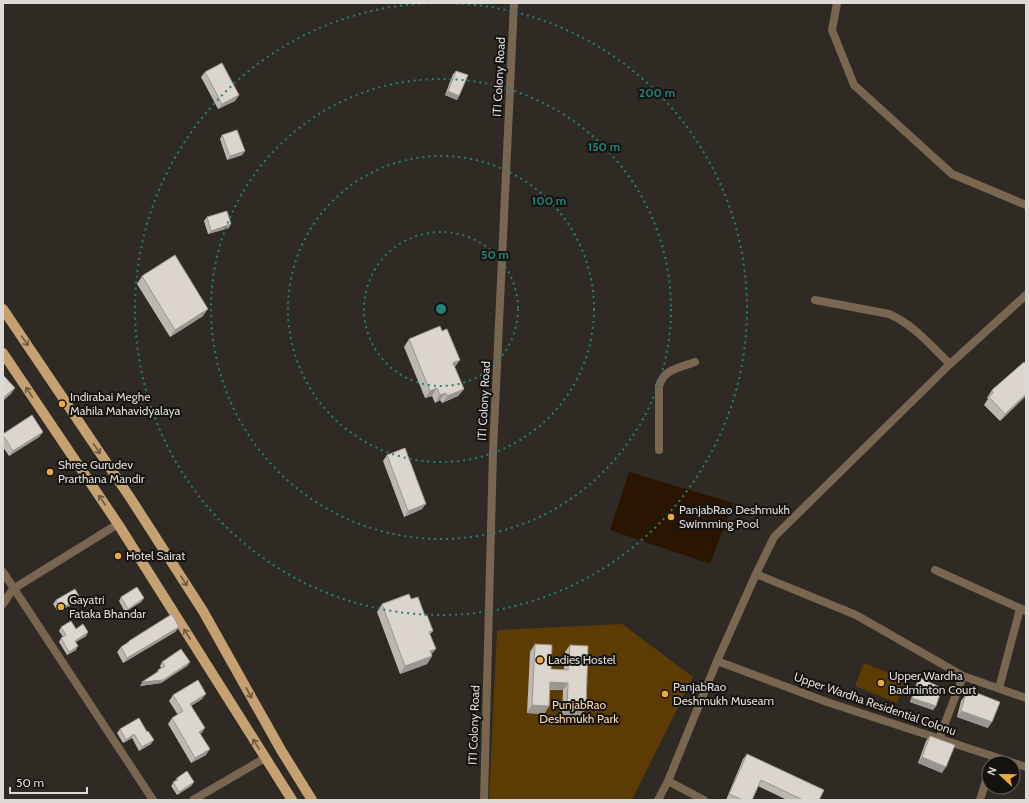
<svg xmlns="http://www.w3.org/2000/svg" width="1029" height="803" font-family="Cabin,sans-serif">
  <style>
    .green { fill: #5d3c03 }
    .water { fill: #2a1600 }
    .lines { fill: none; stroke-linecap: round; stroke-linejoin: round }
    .minor { stroke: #786650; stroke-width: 8 }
    .tertiary { stroke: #786650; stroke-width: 8 }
    .primary { stroke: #c5a172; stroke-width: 10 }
    .wall { fill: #bcb7b0 }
    .shaded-wall { fill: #999590 }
    .building { fill: #dbd5cd; stroke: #999590 }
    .oneway { stroke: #6d5a41 }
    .ring { fill: none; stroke: #248078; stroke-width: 2; stroke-dasharray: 2 4 }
    .poi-dot { fill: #eea83c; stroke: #151310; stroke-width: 1.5 }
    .labels { text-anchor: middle; stroke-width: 4; stroke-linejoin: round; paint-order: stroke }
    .street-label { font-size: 12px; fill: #dddad6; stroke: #151310 }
    .poi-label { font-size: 12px; fill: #dddad6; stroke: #151310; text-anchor: start }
    .park-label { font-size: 12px; fill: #f6d3a5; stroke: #151310 }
    .centre { fill: #248078; stroke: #151310; stroke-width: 2 }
    .ring-label { font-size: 12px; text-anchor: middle; font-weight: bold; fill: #248078; stroke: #151310; stroke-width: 4; stroke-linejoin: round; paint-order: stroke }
  </style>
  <rect width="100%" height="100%" fill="#2f2a24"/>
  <!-- green -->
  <path class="green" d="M622,624l71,53 -61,123h-143l8,-170z
    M864,663l42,17 -9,23 -42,-17z"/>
  <!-- water -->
  <path class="water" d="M629,472l104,31 -23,61 -100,-34z"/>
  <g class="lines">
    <!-- minor -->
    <path class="minor" d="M837,3l-5,27 22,55 98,89 74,31
      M815,300l74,14c24,10 42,32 61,50
      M659,450v-64c5,-17 20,-18 36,-24
      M935,570l91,41
      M3,572l150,228
      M756,574l100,41 107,61 63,22
      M3,604l10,-15 105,-65
      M999,688l21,-79
      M939,739l24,-63
      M668,781l36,19
      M193,800l72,-42
      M980,800l9,-29"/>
    <!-- tertiary -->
    <path class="tertiary" d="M717,661l110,41 199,65
      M484,800l9,-349 21,-448
      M658,800l10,-19 49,-120 39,-87 18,-37 176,-173 76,-69"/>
    <!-- primary -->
    <path class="primary" d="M3,309l128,190 72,112 78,139 31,50
      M3,353l115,171 174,276"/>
  </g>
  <!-- wall -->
  <path class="wall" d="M456,71l3,25 -2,4 -12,-5 8,-21z
    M205,72l34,23 -4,6 -17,8 -17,-32z
    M222,135l23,16 -3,4 -15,5 -7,-21z
    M207,217l22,11 -21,6 -4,-13z
    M142,276l61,40 -33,21 -33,-53z
    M409,339l46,29 9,21 -6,7 -16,7 -2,-3 -5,3 -3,-7 -7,2 -21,-51z
    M1026,362v34l-26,25 -16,-16 4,-6 -1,-1 5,-8z
    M43,432l-4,5 -30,19 -6,-9v-13z
    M387,455l35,54 -18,8 -21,-56z
    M121,597l23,1 -3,4 -16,10 -6,-11z
    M80,598l-3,4 -18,9 -2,-1 -4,-6 3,-4z
    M411,599l14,17 8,15 -3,3 2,22 -5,8 -27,10 -23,-62 5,-8z
    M61,627l15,2 12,3 -2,4 -10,6v8l-9,5 -8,-13 2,-4 2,-1 -4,-6z
    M179,627l-4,5 -52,31 -6,-11 4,-5 6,-4 2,-2z
    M535,644l16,25h13l1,-17 5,-7 16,63 -6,8 -18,-1 1,-25h-13l-1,16 -5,8 -17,-1 3,-61z
    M162,662h28l-3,4 -26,17 -21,3 16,-13 2,-3 3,-2 -1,-2z
    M920,678l16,28 -3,4 -23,-8 7,-20z
    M969,690l19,38 -31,-11 4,-16z
    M173,695l29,4 -11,7 15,49 -15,8 -23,-39 4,-6 6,-3 -9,-14z
    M139,718l12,26 -12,7 -7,-13 -9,5 -6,-10 3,-4z
    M930,736l12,37 -24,-10 8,-22z
    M747,754l72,46h-32l-29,-14 -6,14h-26l17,-41z
    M177,778l17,4 -3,4 -14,9 -6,-9z"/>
  <!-- shaded-wall -->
  <path class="shaded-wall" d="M448,91l11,5 -2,4 -12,-5z
    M239,95l-4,6 -17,8 4,-5z
    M245,151l-3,4 -15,5 3,-4z
    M231,224l-2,4 -21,6 3,-3z
    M208,309l-5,7 -33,21 5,-7z
    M460,360l-5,7 -2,-4z
    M15,388l-4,6 -8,7v-3z
    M437,388l-5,8 -7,2 5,-7z
    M464,389l-6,7 -16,7 5,-7z
    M446,393l-6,7 -5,3 5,-8z
    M1026,394v2l-26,25 5,-7z
    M43,432l-4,5 -30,19 4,-5z
    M426,504l-4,5 -18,8 4,-6z
    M80,598l-3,4 -18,9 3,-3z
    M144,598l-3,4 -16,10 3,-3z
    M179,627l-4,5 -52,31 4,-5z
    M88,632l-2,4 -14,8 3,-3z
    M78,646l-2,4 -9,5 2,-3z
    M436,649l-6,7v-5z
    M432,656l-5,8 -27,10 5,-8z
    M190,662l-3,4 -26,17 -21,3 2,-4z
    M550,682l18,1 -5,7 -18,-1z
    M206,694l-4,5 -16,10 4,-5z
    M912,698l24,8 -3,4 -23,-8z
    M532,705l17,1 -5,8 -17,-1z
    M567,707l19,1 -6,8 -18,-1z
    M961,711l31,11 -4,6 -31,-11z
    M205,728l-4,6 -2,-2z
    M134,734l-2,4 -9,5 3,-3z
    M154,740l-3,4 -12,7 3,-4z
    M210,749l-4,6 -15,8 4,-5z
    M922,757l24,10 -4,6 -24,-10z
    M194,782l-3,4 -14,9 2,-3z"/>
  <!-- building -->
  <path class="building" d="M222,63l17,32 -17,9 -17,-32z
    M456,71l12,4 -9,21 -11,-5z
    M237,130l8,21 -15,5 -8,-21z
    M227,211l4,13 -20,7 -4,-14z
    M175,255l33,54 -33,21 -33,-54z
    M440,326l2,5 5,-2 13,31 -7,3 11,26 -17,7 -1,-3 -6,2 -3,-7 -7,3 -21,-52z
    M1024,362l1,1 1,-1v32l-21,20 -16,-17 4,-4 -1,-3z
    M3,375l12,13 -12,10z
    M32,415l11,17 -30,19 -10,-16v-1z
    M405,448l21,56 -18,7 -21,-56z
    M137,587l7,11 -16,11 -7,-12z
    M75,589l5,9 -18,10 -3,-2 -3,-6z
    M409,594l2,5 7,-2 7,19 2,-1 6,16 -4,1 7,17 -6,2 2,5 -27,10 -23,-62z
    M172,614l7,13 -52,31 -6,-11 8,-5v-1z
    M71,621l5,8 7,-5 5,8 -13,9 3,5 -9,6 -8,-14 5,-3 -5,-8z
    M535,644l17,1 -1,24 17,1 2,-25 18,1 -2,62 -19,-1 1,-24 -18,-1 -1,24 -17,-1z
    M181,649l9,13 -27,18 -21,2 17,-11 -1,-1 7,-4 -3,-4z
    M920,678l22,10 -6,18 -24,-8z
    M198,680l8,14 -16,10 15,24 -6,4 11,17 -15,9 -23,-40 11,-7 -10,-16z
    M969,690l31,12 -8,20 -31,-11 4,-15h2z
    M139,718l8,14 1,-1 6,9 -12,7 -8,-13 -8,6 -6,-11z
    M930,736l25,9 -9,22 -24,-10z
    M747,754l77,36 -5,10h-16l-42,-20 -9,20h-9l-14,-6z
    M187,771l7,11 -15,10 -6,-10 5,-2 -1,-2z"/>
  <!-- one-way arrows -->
  <defs><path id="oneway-shaft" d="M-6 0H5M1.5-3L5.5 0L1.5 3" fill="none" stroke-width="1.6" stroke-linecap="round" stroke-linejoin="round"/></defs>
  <g class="oneway">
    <use href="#oneway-shaft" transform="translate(25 341) rotate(56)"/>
    <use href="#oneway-shaft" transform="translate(29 392) rotate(-124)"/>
    <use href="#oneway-shaft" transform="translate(97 449) rotate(56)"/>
    <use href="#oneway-shaft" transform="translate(102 500) rotate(-124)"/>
    <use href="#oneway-shaft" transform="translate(184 581) rotate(57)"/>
    <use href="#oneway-shaft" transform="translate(187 634) rotate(-122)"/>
    <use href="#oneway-shaft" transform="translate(249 693) rotate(61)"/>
    <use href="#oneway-shaft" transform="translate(256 744) rotate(-122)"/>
  </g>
  <!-- distance rings -->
  <g class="ring">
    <circle cx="441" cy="309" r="77"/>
    <circle cx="441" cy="309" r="153"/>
    <circle cx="441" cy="309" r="230"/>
    <path d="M444 3A306 306 0 1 1 438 3"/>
  </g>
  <!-- markers -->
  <g class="poi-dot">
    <circle cx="62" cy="404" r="4"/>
    <circle cx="50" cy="472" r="4"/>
    <circle cx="671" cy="517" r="4"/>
    <circle cx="118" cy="556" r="4"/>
    <circle cx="61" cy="607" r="4"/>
    <circle cx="540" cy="660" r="4"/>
    <circle cx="881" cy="683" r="4"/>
    <circle cx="665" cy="694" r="4"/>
  </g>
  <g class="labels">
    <!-- street labels -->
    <g class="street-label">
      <text transform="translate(499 77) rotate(-87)" y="4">ITI Colony Road</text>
      <text transform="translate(484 401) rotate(-87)" y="4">ITI Colony Road</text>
      <text transform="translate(875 704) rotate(19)" y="4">Upper Wardha Residential Colonu</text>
      <text transform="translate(474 725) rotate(-88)" y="4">ITI Colony Road</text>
    </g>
    <!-- poi labels -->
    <g class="poi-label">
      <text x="70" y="401">Indirabai Meghe<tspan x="70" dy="14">Mahila Mahavidyalaya</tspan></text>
      <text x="58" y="469">Shree Gurudev<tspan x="58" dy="14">Prarthana Mandir</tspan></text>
      <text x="679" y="514">PanjabRao Deshmukh<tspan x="679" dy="14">Swimming Pool</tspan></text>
      <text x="126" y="560">Hotel Sairat</text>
      <text x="69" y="604">Gayatri<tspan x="69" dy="14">Fataka Bhandar</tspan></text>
      <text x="548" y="664">Ladies Hostel</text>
      <text x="889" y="680">Upper Wardha<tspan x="889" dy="14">Badminton Court</tspan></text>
      <text x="673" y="691">PanjabRao<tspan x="673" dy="14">Deshmukh Museam</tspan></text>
    </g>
    <!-- park labels -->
    <g class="park-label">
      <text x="579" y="709">PunjabRao<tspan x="579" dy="14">Deshmukh Park</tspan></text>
    </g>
  </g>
  <circle cx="441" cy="309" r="6" class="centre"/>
  <g class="ring-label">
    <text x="657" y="97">200 m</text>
    <text x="604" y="151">150 m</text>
    <text x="549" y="205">100 m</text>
    <text x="495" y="259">50 m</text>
  </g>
  <!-- border -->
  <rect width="1029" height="803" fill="none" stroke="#dddad6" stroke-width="8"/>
  <!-- north arrow -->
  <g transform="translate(1001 775) rotate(292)"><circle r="19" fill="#151310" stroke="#65635f"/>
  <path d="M0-3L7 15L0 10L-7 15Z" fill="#eea83c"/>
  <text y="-6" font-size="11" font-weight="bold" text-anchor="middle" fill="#dddad6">N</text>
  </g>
  <!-- scale -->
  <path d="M10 787v6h77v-6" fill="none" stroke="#dddad6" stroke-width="2"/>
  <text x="16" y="787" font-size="12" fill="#dddad6" stroke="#151310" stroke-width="3" paint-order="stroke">50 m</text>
</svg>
